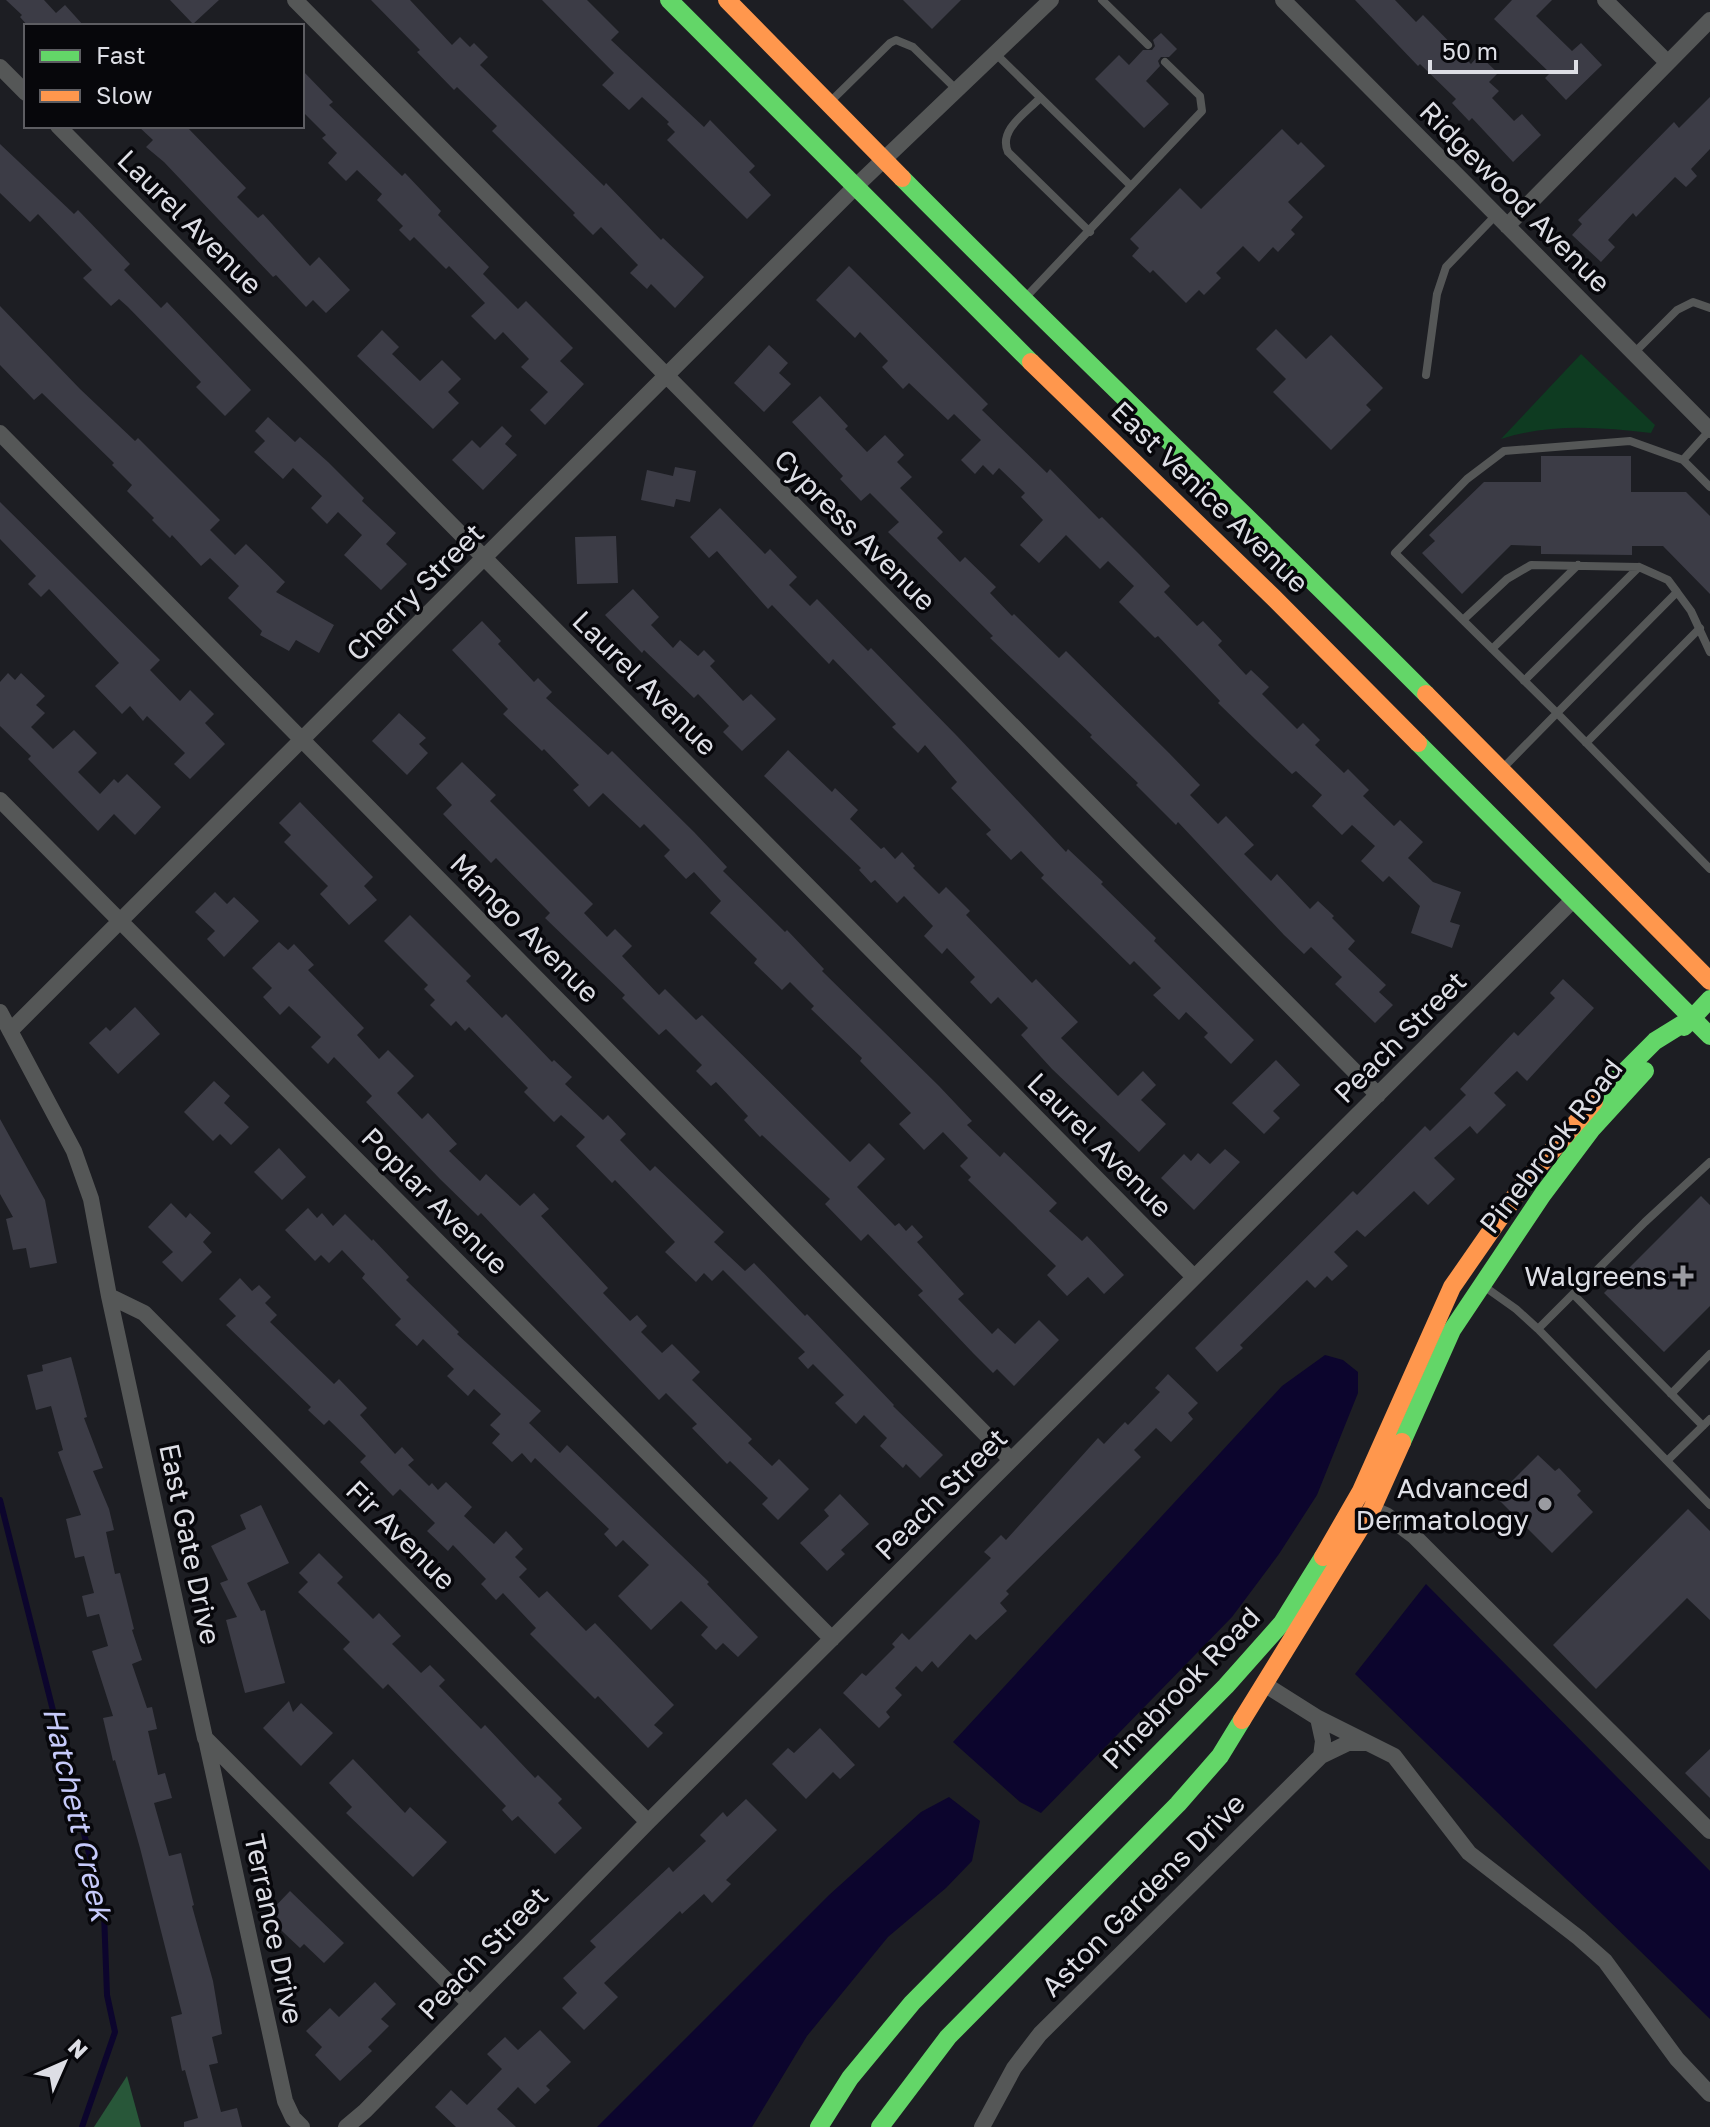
<svg xmlns="http://www.w3.org/2000/svg" width="1710" height="2127" font-family="'Golos Text',sans-serif">
  <style>
    .green { fill: #0e3b21 }
    .forest { fill: #285739 }
    .water { fill: #0c052d }
    .lines { fill: none; stroke-linecap: round; stroke-linejoin: round }
    .stream { stroke: #0c052d; stroke-width: 6 }
    .building { fill: #3c3c46 }
    .lane { stroke: #555757; stroke-width: 8 }
    .street { stroke: #555757; stroke-width: 16 }
    .fast { stroke: #63d668; stroke-width: 18 }
    .slow { stroke: #ff974d; stroke-width: 18 }
    .poi-dot { fill: #9a9ba1; stroke: #07070b; stroke-width: 3 }
    .labels { text-anchor: middle; stroke-width: 7; stroke-linejoin: round; paint-order: stroke }
    .street-label { font-size: 28px; fill: #dddee5; stroke: #07070b }
    .poi-label { font-size: 28px; fill: #dddee5; stroke: #07070b; text-anchor: end }
    .water-label { font-size: 30px; font-style: italic; fill: #c6cafa; stroke: #07070b }
  </style>
  <rect width="100%" height="100%" fill="#1d1e23"/>
  <!-- green -->
  <path class="green" d="M1581,354l74,71 -4,8c-51,-6 -100,-10 -150,6z"/>
  <!-- forest -->
  <path class="forest" d="M127,2076l14,51h-47z"/>
  <!-- water -->
  <path class="water" d="M1325,1355l18,5 15,12v21l-41,102 -38,59 -47,63 -191,196 -21,-11 -67,-60 329,-356z
    M1426,1584l284,287v148l-355,-345z
    M949,1797l31,24 -8,40 -26,27 -58,49 -81,99 -55,91h-155l232,-232 92,-83z"/>
  <g class="lines">
    <!-- stream -->
    <path class="stream" d="M0,1500l104,413 3,82 8,37 -33,95"/>
  </g>
  <!-- building -->
  <path class="building" d="M6,0h38l12,13 9,-8 19,21h-56l-8,-9 2,-2z
    M170,0h49l-26,24z
    M371,0h39l42,45 8,-8 10,10 4,-4 14,14 -8,8 124,121 2,-3 55,57 2,-2 41,39 -29,31 -24,-24 -4,5 -17,-16 8,-8 -37,-38 -8,8 -20,-20 2,-2 -83,-82 5,-5 -40,-39 -3,3 -37,-38 3,-2z
    M542,0h45l32,32 -8,8 93,87 6,-7 45,46 -6,6 22,23 -24,24 -80,-79 8,-8 -8,-8 2,-2 -27,-25 -13,13 -27,-25 12,-12z
    M903,0h58l-29,29z
    M1355,0h40l21,22 7,-7 48,49 8,-9 19,18 -9,9 10,9 -7,7 22,23 8,-7 19,21 -28,27 -41,-44 -3,3 -17,-18 4,-4 -36,-35 -2,2z
    M1512,0h40l-16,16 36,35 9,-8 21,22 -36,35 -21,-22 5,-5 -56,-54z
    M1161,33l16,16 -8,8h-8l-3,4 2,5 -14,15 23,23 -25,24 -49,-49 24,-24 10,10 14,-15h9l3,-4 -2,-6z
    M302,70l31,32 -4,3 73,71 3,-3 36,38 -3,4 51,52 -6,7 35,35 8,-8 47,47 -13,13 24,23 -39,41 -15,-15 18,-18 -27,-25 8,-8 -26,-27 -8,8 -24,-24 14,-13 -36,-37 -3,3 -32,-32 -4,4 -11,-11 4,-4 -26,-26 5,-6 -25,-24 -11,11 -18,-18 9,-10 -15,-15 4,-3 -24,-24z
    M1710,97v52l-19,20 6,7 -11,11 -11,-10 -39,40 -3,-4 -25,27 7,7 -14,15 -29,-27 10,-11 -4,-4 96,-98 5,6z
    M138,126h48l60,62 -9,9 21,21 5,-4 47,52 9,-9 31,33 -24,23 -13,-13 -7,7 -30,-32 -3,2 -109,-115 -18,-15 7,-7z
    M1282,129l16,16 3,-3 24,24 -37,36 15,15 -12,13 4,4 -17,18 -5,-5 -14,15 -16,-16 -27,27 5,5 -17,17 -5,-5 -13,13 -33,-33 -3,3 -18,-17 7,-8 -9,-9 50,-51 21,21z
    M0,144l74,70 4,-4 52,54 -6,6 37,38 6,-6 84,88 -26,26 -29,-29 5,-5 -73,-75 -9,-8 -8,7 -28,-28 9,-8 -54,-56 -8,8 -30,-29z
    M849,266l139,138 -6,6 65,63 3,-4 49,50 3,-2 38,38 30,31 -6,6 33,34 6,-5 19,20 -4,4 28,30 5,-5 18,17 -7,7 35,35 6,-6 17,17 -5,5 29,28 4,-4 21,21 -6,6 31,30 6,-6 23,22 -15,16 25,24 28,10 -11,30 10,3 -8,23 -41,-15 9,-27 -31,-30 -6,6 -22,-21 14,-15 -23,-21 -10,10 -30,-29 10,-11 -26,-24 -4,3 -37,-35 -37,-36 2,-2 -62,-65 -3,2 -36,-36 15,-16 -26,-25 -8,8 -34,-34 -27,28 -19,-18 23,-25 -22,-23 4,-4 -26,-25 -6,7 -10,-10 -8,9 -14,-14 20,-20 -27,-26 -6,6 -39,-37 -6,6 -21,-22 6,-6 -28,-29 -5,6 -39,-38z
    M0,306l80,83 55,52 3,-3 82,82 -10,10 25,25 11,-11 39,38 -9,10 58,33 -15,28 -23,-13 -7,11 -29,-16 2,-4 -34,-33 11,-12 -29,-28 -9,8 -29,-31 -2,3 -18,-18 2,-2 -27,-27 5,-6 -20,-20 2,-2 -72,-70 -8,7 -34,-35z
    M1276,329l30,30 25,-24 52,53 -17,17 5,5 -40,40 -58,-58 13,-13 -30,-30z
    M382,330l17,17 -7,7 28,27 22,-21 19,19 -13,13 11,11 -26,26 -76,-73z
    M769,345l19,18 -9,10 12,11 -27,28 -30,-29z
    M820,396l28,30 -3,3 22,23 18,-17 19,20 -7,7 15,15 -12,11 43,44 -6,6 23,24 5,-5 31,30 -6,6 22,23 2,-2 45,44 7,-7 103,102 31,32 -10,10 28,29 8,-8 28,29 -10,9 27,27 6,-7 33,35 8,-8 16,15 -2,2 23,23 -7,8 38,36 -7,7 14,13 -18,18 -40,-39 7,-7 -31,-30 -7,7 -20,-19 -106,-113 -2,3 -40,-40 2,-2 -48,-46 2,-2 -102,-97 3,-2 -105,-104 11,-10 -29,-29 -9,8 -21,-22 3,-3 -51,-54z
    M268,417l27,25 5,-5 28,25 36,36 -2,3 34,32 -10,11 21,20 -26,26 -37,-35 18,-20 -24,-23 -11,12 -16,-16 11,-12 -29,-28 -10,11 -29,-27 11,-11 -10,-10z
    M502,426l10,10 -7,8 12,11 -34,35 -31,-30 20,-20 8,8z
    M1541,456h90v36h55l24,24v78l-47,-48h-31v9l-91,-1v-8l-30,-1 -49,49 -40,-41 13,-12 -6,-6 55,-53h57z
    M675,467l21,4 -6,31 -14,-3 -2,8 -33,-7 6,-30 26,6z
    M0,502l160,158 -10,10 30,31 10,-11 24,24 -9,9 20,21 -35,35 -16,-15 11,-11 -38,-37 -4,5 -13,-15 -8,8 -27,-28 24,-23 -70,-74 -8,8 -13,-13 8,-8 -36,-37z
    M720,508l45,46 5,-5 27,28 -8,8 21,21 7,-7 51,52 3,-3 86,88 109,116 2,-3 35,33 -2,2 55,54 -2,3 100,99 -23,24 -27,-27 4,-4 -22,-21 -7,8 -26,-25 8,-7 -27,-27 -4,4 -89,-87 3,-3 -23,-24 -10,9 -25,-26 5,-4 -40,-42 6,-6 -32,-37 -7,8 -26,-26 4,-3 -63,-65 -4,5 -57,-59 -4,4 -51,-58 -8,7 -19,-21z
    M616,536l2,47 -41,1 -2,-47z
    M633,589l26,28 -8,8 22,23 7,-8 18,16 6,-6 11,11 -5,5 33,35 8,-7 25,25 -34,32 -19,-19 6,-6 -31,-32 -4,4 -50,-48 -2,3 -37,-38z
    M482,621l19,20 -3,3 36,38 4,-4 14,14 -6,6 62,57 4,-4 82,81 33,35 -4,4 62,61 2,-2 37,39 -2,2 117,115 33,35 -5,4 33,32 4,-5 53,51 -8,8 33,30 5,-5 37,39 -20,19 -16,-17 -21,19 -20,-21 9,-9 -88,-86 3,-3 -11,-11 8,-8 -25,-26 -19,18 -25,-26 12,-11 -51,-52 2,-3 -51,-49 3,-3 -24,-24 -8,8 -28,-27 3,-4 -47,-46 11,-12 -27,-29 -8,7 -22,-23 6,-6 -26,-26 -4,4 -37,-35 -14,14 -16,-17 6,-5 -35,-36 -2,2 -39,-37 5,-5 -56,-59z
    M8,673l7,7 6,-7 24,23 -9,9 9,8 -14,14 22,22 21,-19 23,23 -19,19 22,22 14,-15 4,4 9,-9 34,33 -26,28 -21,-21 -16,17 -70,-72 3,-3 -31,-30v-44z
    M399,713l27,25 -7,6 9,9 -21,22 -35,-34z
    M788,750l44,42 3,-4 23,22 -8,9 31,30 3,-2 11,12 7,-7 13,14 -2,2 26,26 7,-7 24,24 -4,4 66,68 4,-4 42,43 -17,16 57,58 25,-25 13,14 -15,15 25,24 -27,28 -87,-83 -31,-34 7,-7 -30,-31 -7,7 -21,-22 5,-5 -28,-29 -5,6 -18,-18 9,-10 -29,-30 -7,7 -22,-23 -4,3 -12,-13 2,-2 -97,-92z
    M462,762l34,33 -6,6 103,103 -9,9 23,24 8,-8 17,17 -10,10 37,39 6,-6 31,31 6,-5 148,147 19,-19 16,16 -28,28 38,39 4,-3 7,8 6,-6 11,12 -6,5 47,52 -6,5 34,35 6,-6 17,16 24,-24 20,20 -45,46 -17,-17 -4,4 -20,-20 -55,-58 5,-4 -55,-57 -7,7 -36,-37 5,-5 -68,-64 -2,2 -16,-17 4,-4 -32,-34 -5,4 -15,-15 6,-6 -36,-36 -7,6 -37,-37 3,-3 -80,-77 5,-5 -54,-55 -5,5 -48,-49 9,-9 -16,-17z
    M300,802l73,75 -9,9 13,14 -28,25 -29,-31 8,-8 -44,-44 7,-7 -12,-12z
    M215,892l12,12 7,-7 25,24 -35,36 -17,-18 8,-8 -20,-19z
    M410,915l61,61 -5,5 36,37 4,-4 46,48 2,-2 18,17 -7,7 38,36 5,-5 18,19 -6,6 30,31 5,-5 69,66 -10,10 31,29 9,-8 51,53 2,-2 87,91 -1,1 50,49 -23,23 -14,-14 -3,4 -23,-22 7,-8 -23,-23 -8,9 -21,-21 9,-8 -31,-31 -5,5 -10,-11 7,-6 -82,-82 -11,11 -8,-8 -8,9 -31,-30 10,-10 -60,-62 -3,3 -36,-37 9,-9 -24,-22 -7,7 -30,-30 4,-4 -59,-61 -4,4 -9,-10 -5,5 -21,-21 5,-5 -11,-11 4,-4 -44,-44z
    M279,942l9,8 6,-6 20,21 -6,5 56,58 -7,7 22,24 9,-9 26,26 -17,17 25,26 6,-6 29,31 -8,7 31,30 6,-7 34,32 14,-13 15,16 -8,7 67,72 -5,5 27,28 7,-6 10,11 -6,6 21,21 10,-9 28,28 -8,8 60,59 -4,4 24,23 7,-7 30,30 -31,31 -16,-16 6,-6 -38,-37 -3,3 -35,-36 5,-4 -31,-31 -7,7 -178,-187 -3,3 -38,-37 -74,-77 6,-6 -38,-39 -6,7 -17,-17 10,-10 -32,-31 -9,9 -17,-18 9,-9 -20,-20z
    M1563,979l31,29 -67,73 -10,-10 -23,22 12,12 -29,29 -7,-8 -36,32 21,21 -27,26 -14,-14 -49,46 -8,-7 -23,22 14,14 -16,15 -5,-5 -12,12 -8,-8 -67,65 3,3 -26,24 -22,-24 158,-157 4,4 68,-69 5,5 36,-36 -6,-6 54,-57 4,4 37,-38 -5,-5z
    M135,1007l25,27 -42,40 -29,-31 17,-16 4,4z
    M1276,1060l24,25 -27,26 7,7 -16,16 -32,-31z
    M214,1081l16,15 -6,7 25,24 -18,18 -11,-11 -7,7 -29,-29z
    M0,1119l45,81 12,63 -27,5 -4,-20 -13,2 -7,-31 7,-2 -13,-23z
    M279,1148l27,29 -24,23 -28,-28z
    M1225,1149l15,13 -46,48 -33,-32 23,-24 7,7 7,-8 12,11z
    M1701,1196l9,9v101l-46,46 -60,-59z
    M171,1203l15,15 4,-5 21,20 -8,9 9,10 -30,30 -20,-20 11,-10 -25,-25z
    M308,1208l9,10 5,-5 11,13 12,-12 27,27 1,-2 36,38 -3,3 53,52 -2,2 84,77 -12,12 31,30 7,-8 142,137 -2,2 51,53 -20,20 -15,-14 -7,7 -15,-15 7,-8 -27,-26 -30,29 -33,-34 31,-31 -26,-25 -7,7 -12,-13 5,-5 -74,-71 -4,5 -9,-10 -10,9 -20,-19 8,-9 -10,-9 11,-11 -27,-25 -6,7 -21,-20 7,-7 -31,-30 -6,7 -22,-21 6,-6 -39,-41 3,-4 -23,-24 -13,13 -8,-8 -6,6 -30,-31z
    M240,1278l12,13 7,-6 12,12 -6,6 12,12 -7,7 64,62 5,-5 28,29 -7,7 35,39 7,-7 12,13 -6,5 21,21 3,-3 6,7 8,-8 26,25 -8,9 30,28 12,-13 17,18 -8,8 12,12 -8,8 20,21 8,-7 39,40 9,-8 79,82 -20,20 9,8 -15,15 -50,-52 -3,3 -65,-65 6,-6 -33,-35 -7,7 -15,-16 5,-5 -33,-34 -5,6 -21,-20 8,-8 -35,-34 -7,7 -33,-34 6,-6 -37,-36 -5,5 -16,-15 3,-3 -85,-82 10,-9 -17,-17z
    M71,1357l16,60 -3,1 19,50 -10,3 16,38 5,21 -8,2 9,42 5,-1 14,56 -2,1 10,30 -10,4 15,44 5,-1 5,22 -9,2 10,44 7,-2 7,25 -18,5 15,53 12,-3 13,52 -2,1 21,75 9,53 -10,3 6,26 -9,2 12,47 16,-4 5,19h-58v-5l14,-4 -13,-48 -3,1 -11,-54 11,-3 -42,-166 -25,-88 -2,1 -10,-43 10,-2 -21,-65 16,-5 -9,-32 -12,3 -5,-21 12,-3 -10,-37 -9,2 -9,-39 15,-4 -23,-63 5,-2 -12,-44 -15,4 -9,-35 16,-4 -1,-6z
    M1168,1374l30,29 -10,10 5,6 -22,23 -15,-14 -22,22 7,7 -135,134 3,3 -9,9 7,8 -31,29 -6,-6 -32,34 -6,-7 -10,11 -6,-6 -21,22 7,7 -16,17 4,5 -11,11 -36,-35 19,-20 4,3 29,-29 -3,-3 10,-11 7,7 82,-82 -7,-6 17,-17 5,5 92,-102 6,6 21,-22 3,3 32,-33 -5,-4z
    M1538,1455l17,16 4,-3 22,23 -4,4 16,17 -41,41 -56,-56z
    M840,1494l29,30 -28,26 4,4 -18,17 -27,-28 29,-27 -5,-6z
    M261,1505l28,58 -42,20 14,28 4,-1 20,73 -40,10 -19,-73 11,-3 -17,-34 8,-3 -17,-34 35,-17 -6,-14z
    M1688,1509l22,22v89l-23,-22 -91,91 -43,-44z
    M319,1553l24,24 -6,6 36,36 6,-6 22,23 -9,8 29,29 9,-8 15,15 -6,6 42,43 4,-4 50,53 3,-3 24,24 -4,4 24,25 -27,26 -37,-38 -6,5 -10,-11 4,-4 -118,-122 -5,5 -40,-40 7,-7 -52,-50 10,-10 -9,-9z
    M289,1701l4,11 8,-9 32,30 -32,33 -38,-38z
    M820,1728l35,37 -15,14 -7,-7 -27,27 -34,-35 16,-16 6,5z
    M1710,1749v49l-25,-25z
    M353,1759l52,54 5,-6 37,35 -34,35 -67,-64 6,-6 -23,-24z
    M746,1799l31,31 -51,50 5,4 -19,19 -8,-9 -22,20 -2,-3 -76,72 14,14 -34,33 -22,-22 15,-15 -14,-15 33,-31 -6,-6 79,-74 4,5 33,-31 -6,-6 23,-23 4,5z
    M290,1891l54,52 -20,20 -20,-19 -4,4 -34,-32z
    M375,1982l21,22 -15,15 8,7 -21,21 4,4 -32,30 -25,-26 7,-8 -16,-16 24,-23 9,9z
    M540,2030l31,32 -25,24 4,4 -15,14 -17,-17 -21,22 19,18h-60l-21,-20 16,-17 16,15 35,-36 -15,-15 18,-17 13,13z"/>
  <g class="lines">
    <!-- lane -->
    <path class="lane" d="M1102,0l46,45
      M996,54l135,132 -105,111
      M1040,98c-14,15 -42,32 -32,54l82,80
      M830,102l60,-59 6,-3 17,7 44,43
      M1131,186l71,-75 -2,-15 -35,-34
      M1634,353l43,-43 16,-8 17,6
      M1426,375l11,-81 9,-27 50,-52
      M1683,460l27,-30
      M1710,487l-27,-27 -53,-19 -126,10 -37,28 -72,74 162,160 120,-121 14,19 19,41
      M1463,620l44,-41 24,-14 108,2 29,13 9,12
      M1492,649l86,-84
      M1524,681l115,-114
      M1586,743l114,-115
      M1502,769l55,-56 153,156
      M1485,1287l31,22 22,20 172,176
      M1573,1294l130,132
      M1538,1329l107,-107 65,-60
      M1671,1394l39,-40
      M1667,1461l43,-42"/>
    <!-- street -->
    <path class="street" d="M295,0l1083,1095
      M1283,0l427,430
      M1605,0l62,62
      M0,67l26,26
      M58,126l1136,1151
      M1507,226l203,-206
      M0,433l1011,1027
      M0,800l832,839
      M0,1012l74,139 17,48 18,97 96,442 264,265
      M10,1031l844,-843 197,-188
      M109,1296l35,17 504,509
      M1372,1509l14,6 28,21 296,295
      M1264,1684l54,34 76,38 75,97 110,85 26,23 72,98 33,35
      M1318,1718l5,23 -2,15
      M206,1739l79,362 8,17 9,9
      M346,2127l19,-16 283,-289 926,-923
      M982,2127l32,-59 26,-34 281,-278 27,-13h16"/>
    <!-- fast -->
    <path class="fast" d="M669,0l362,362
      M902,178c172,174 351,342 524,516
      M1418,743l292,293
      M1684,1027l26,-28
      M1594,1102l61,-61 37,-23
      M1402,1442l50,-112 91,-136 48,-64 54,-59
      M819,2127l31,-49 62,-75 314,-317 56,-63 41,-66
      M880,2127l68,-90 230,-233 42,-48 22,-36"/>
    <!-- slow -->
    <path class="slow" d="M727,0l175,178
      M1031,362l243,236 144,145
      M1426,694l284,287
      M1323,1557l38,-66 91,-204 73,-105 69,-80
      M1242,1720l130,-211 30,-67"/>
  </g>
  <!-- markers -->
  <g class="poi-dot">
    <path d="M1679 1264h8v8h8v8h-8v8h-8v-8h-8v-8h8z"/>
    <circle cx="1545" cy="1504" r="8"/>
  </g>
  <g class="labels">
    <!-- street labels -->
    <g class="street-label">
      <text transform="translate(1515 197) rotate(45)" y="10">Ridgewood Avenue</text>
      <text transform="translate(190 222) rotate(45)" y="10">Laurel Avenue</text>
      <text transform="translate(1210 497) rotate(44)" y="10">East Venice Avenue</text>
      <text transform="translate(855 530) rotate(45)" y="10">Cypress Avenue</text>
      <text transform="translate(415 592) rotate(-45)" y="10">Cherry Street</text>
      <text transform="translate(645 683) rotate(45)" y="10">Laurel Avenue</text>
      <text transform="translate(525 928) rotate(45)" y="10">Mango Avenue</text>
      <text transform="translate(1400 1037) rotate(-45)" y="10">Peach Street</text>
      <text transform="translate(1100 1145) rotate(45)" y="10">Laurel Avenue</text>
      <text transform="translate(1551 1146) rotate(-52)" y="10">Pinebrook Road</text>
      <text transform="translate(435 1201) rotate(45)" y="10">Poplar Avenue</text>
      <text transform="translate(941 1494) rotate(-45)" y="10">Peach Street</text>
      <text transform="translate(401 1535) rotate(45)" y="10">Fir Avenue</text>
      <text transform="translate(190 1544) rotate(78)" y="10">East Gate Drive</text>
      <text transform="translate(1181 1688) rotate(-46)" y="10">Pinebrook Road</text>
      <text transform="translate(1143 1895) rotate(-45)" y="10">Aston Gardens Drive</text>
      <text transform="translate(274 1929) rotate(78)" y="10">Terrance Drive</text>
      <text transform="translate(483 1953) rotate(-46)" y="10">Peach Street</text>
    </g>
    <!-- poi labels -->
    <g class="poi-label">
      <text x="1667" y="1286">Walgreens</text>
      <text x="1529" y="1498">Advanced<tspan x="1529" dy="32">Dermatology</tspan></text>
    </g>
    <!-- water labels -->
    <g class="water-label">
      <text transform="translate(77 1814) rotate(77)" y="10">Hatchett Creek</text>
    </g>
  </g>
  <!-- legend -->
  <rect x="24" y="24" width="280" height="104" fill="#07070b" stroke="#5d5d62" stroke-width="2"/>
  <rect x="40" y="50" width="40" height="12" fill="#63d668" stroke="#5d5d62" stroke-width="2"/>
  <text x="96" y="64" font-size="24" fill="#dddee5">Fast</text>
  <rect x="40" y="90" width="40" height="12" fill="#ff974d" stroke="#5d5d62" stroke-width="2"/>
  <text x="96" y="104" font-size="24" fill="#dddee5">Slow</text>
  <!-- north arrow -->
  <g transform="translate(64 2063) rotate(45)" stroke="#07070b" stroke-width="6" paint-order="stroke">
  <path d="M0-6L14 30L0 20L-14 30Z" fill="#dddee5"/>
  <text y="-12" font-size="22" font-weight="bold" text-anchor="middle" fill="#dddee5">N</text>
  </g>
  <!-- scale -->
  <path d="M1430 60v12h146v-12" fill="none" stroke="#dddee5" stroke-width="4"/>
  <text x="1442" y="60" font-size="24" fill="#dddee5" stroke="#07070b" stroke-width="6" paint-order="stroke">50 m</text>
</svg>
